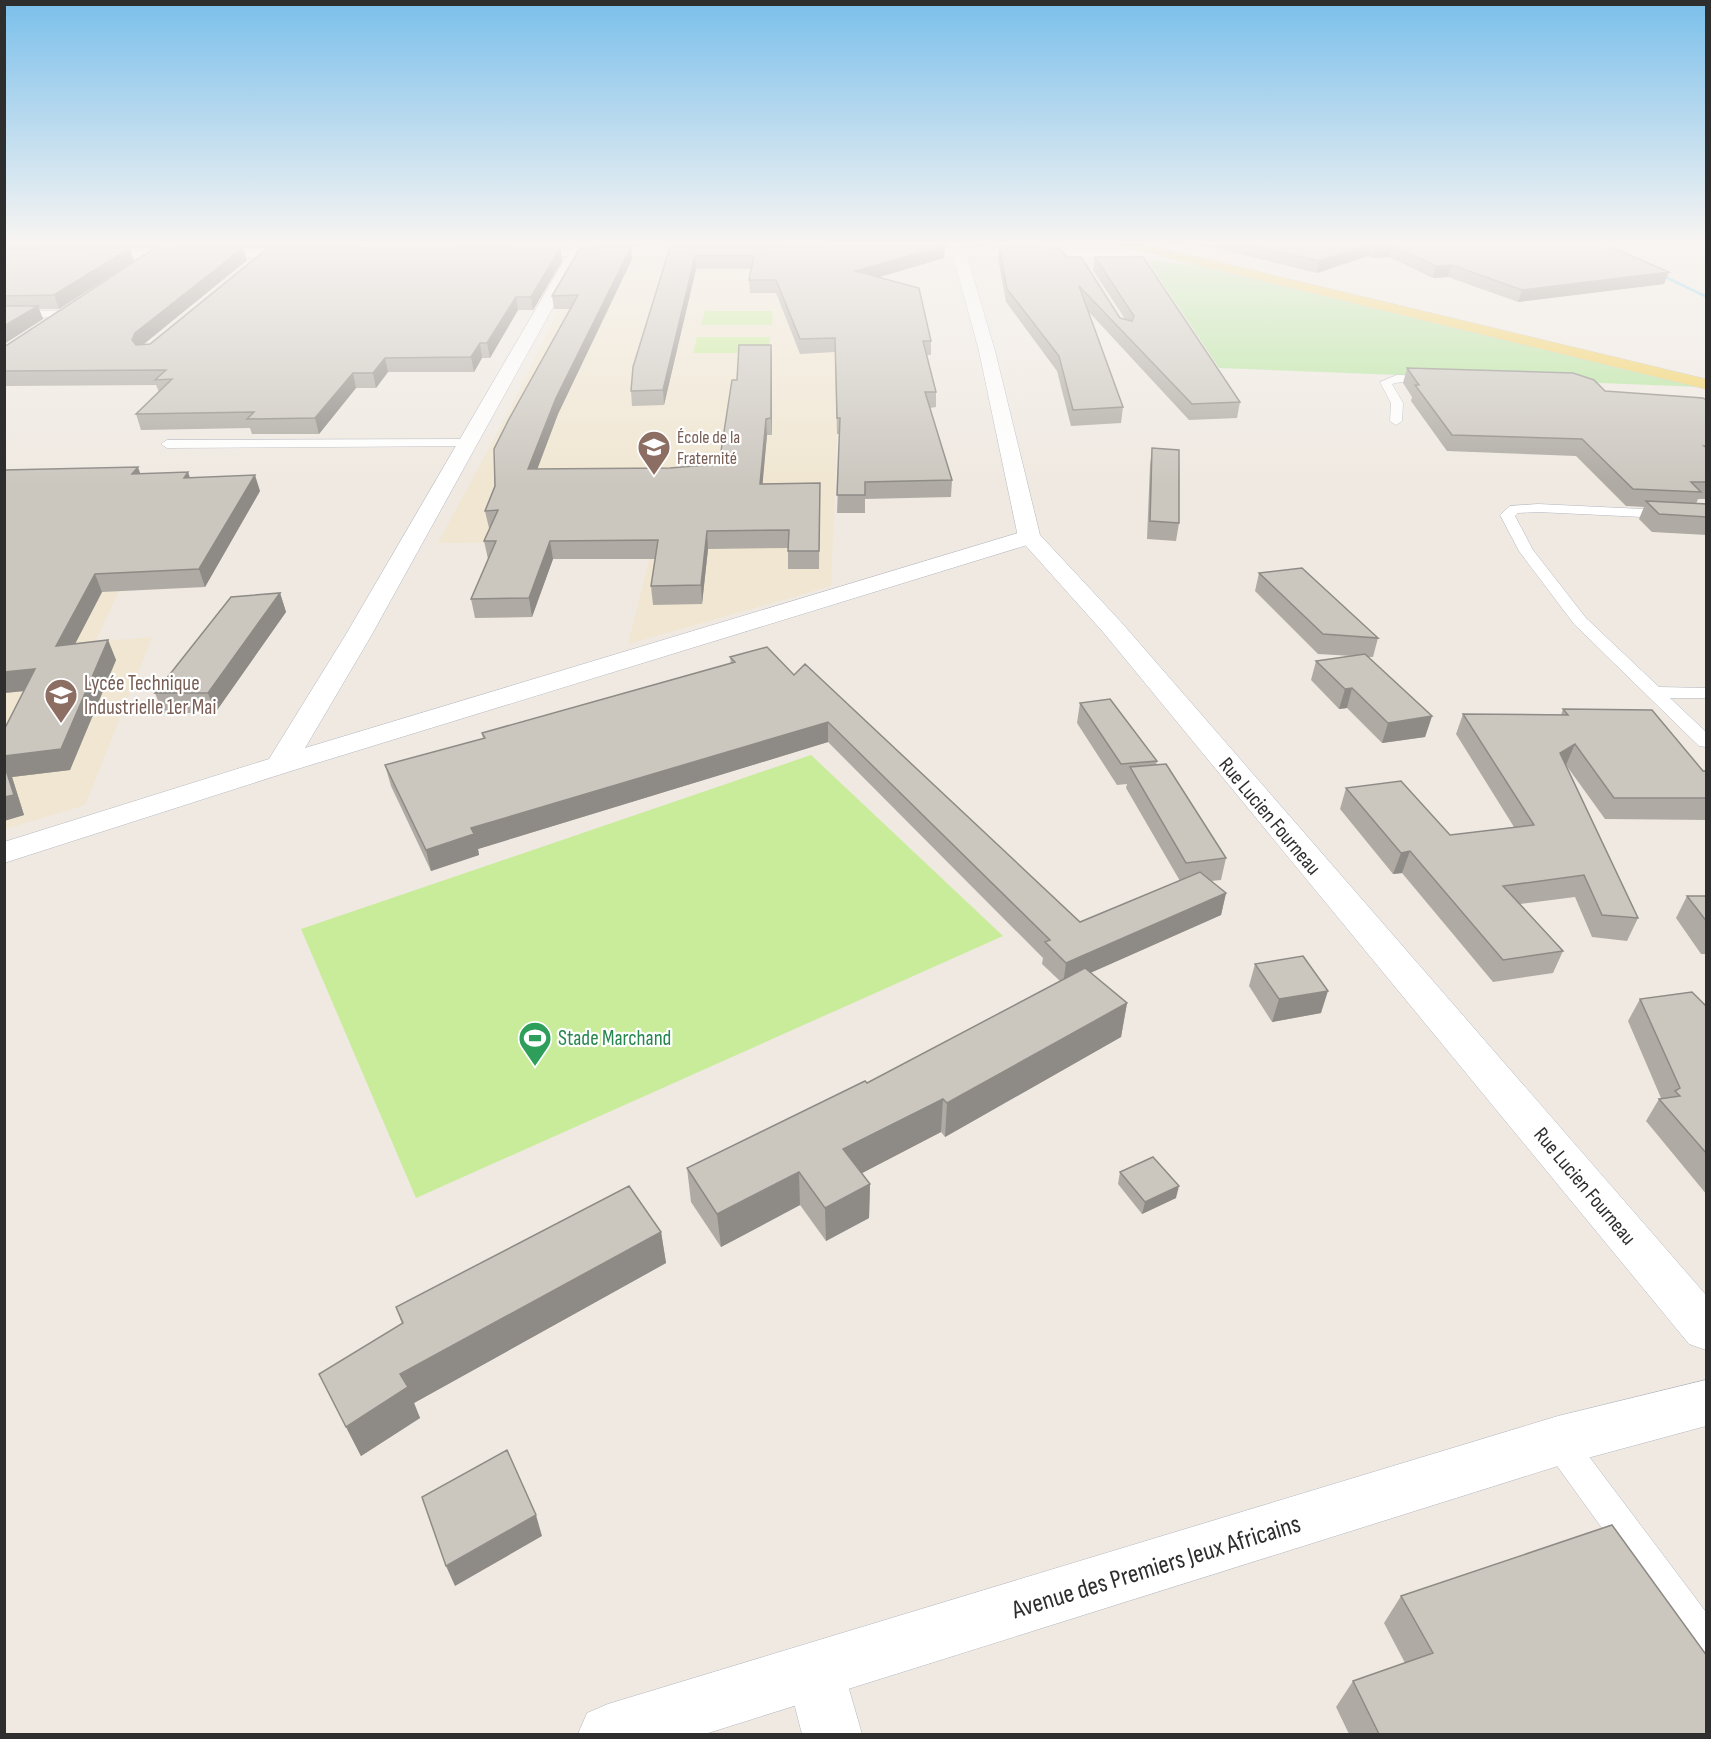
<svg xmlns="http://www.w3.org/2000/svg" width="1711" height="1739" font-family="'Sofia Sans Condensed',sans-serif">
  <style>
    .education { fill: #f0e6d1 }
    .green { fill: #b6e59e }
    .pitch { fill: #c9ec9a }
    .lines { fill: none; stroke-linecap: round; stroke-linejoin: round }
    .stream { fill: #75cff0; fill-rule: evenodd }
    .lane-casing { stroke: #b4b7c1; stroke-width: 1 }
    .street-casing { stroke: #b4b7c1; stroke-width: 1 }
    .secondary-casing { stroke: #b4b7c1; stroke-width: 1 }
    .primary-casing { stroke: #c9c9c9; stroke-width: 1 }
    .lane { fill: #fff; fill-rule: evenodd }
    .street { fill: #fff; fill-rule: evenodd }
    .secondary { fill: #fff; fill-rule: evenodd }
    .primary { fill: #f2d163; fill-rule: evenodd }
    .wall { fill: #afaba4 }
    .shaded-wall { fill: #8e8b86 }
    .building { fill: #cbc7bf; stroke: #8e8b86; stroke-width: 1.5 }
    .labels { text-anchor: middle; stroke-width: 4.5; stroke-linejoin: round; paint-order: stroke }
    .far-education-label { font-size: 18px; fill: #785e54; stroke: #fff; text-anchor: start }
    .education-label { font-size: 21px; fill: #785e54; stroke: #fff; text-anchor: start }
    .street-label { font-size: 21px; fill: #2e2e2e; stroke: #fff }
    .leisure-label { font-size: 21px; fill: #27864d; stroke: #fff; text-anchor: start }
    .near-street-label { font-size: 26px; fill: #2e2e2e; stroke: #fff }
  </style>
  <rect width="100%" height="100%" fill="#efe9e1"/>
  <!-- education -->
  <path class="education" d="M595,257h205l38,44v107l-7,178 -203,58 26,-103 -216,2 71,-132 73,-149z
    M157,511l-62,131 57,-5 -67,168 -80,24v-317z"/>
  <!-- green -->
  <path class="green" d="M1147,260l47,5 507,122 -482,-19z"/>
  <!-- pitch -->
  <path class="pitch" d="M705,311h68l-1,14h-71z
    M697,337h73l-2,16h-75z
    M811,755l192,181 -587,262 -115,-269z"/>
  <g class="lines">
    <!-- stream -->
    <path class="stream" d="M1599,242h5l16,10 -4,1z
      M1656,271l50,24v3l-52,-25z"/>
    <defs>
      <path id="lane" d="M4,311h63l5,3 -5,3h-63z
        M1397,375l33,1 6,3c-12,8 -30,0 -44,5l11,19 -1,18 -6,4 -6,-4 1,-18 -11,-21z
        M469,439l4,1 2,3 -2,3 -306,2 -6,-4 6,-4z
        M1538,504l168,8v8l-168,-8 -20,1 -3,3 18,34 53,68 73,69 47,1v10h-36l36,34v15l-7,-1 -125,-122 -55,-73 -19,-36 10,-9z
        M1558,1425l11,5 137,182v47l-13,-5 -146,-202 -5,-11 5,-11z"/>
      <path id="street" d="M167,242h16l-49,35h-10l-2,-3 2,-3z
        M371,242h14l-14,15h-10l-2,-3z
        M575,242h14l-218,394 -66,112 716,-216 8,-2 8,2 3,5 -3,5 -746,229 -287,92v-21l265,-83 76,-123z
        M815,1643l20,9 9,20 18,62h-60l-16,-62 9,-20z"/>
      <path id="secondary" d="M949,242h14l2,6 157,2 37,-2 16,-5 7,4 -2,3 -19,6 -39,2 -155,-2 28,95 45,184 81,87 585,673v55l-17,-6 -586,-712 -85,-95 -39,-186 -26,-95h-14l-7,-4 7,-4h12z
        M516,249h198l7,4 -7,4 -203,-1 -2,-3 2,-3z
        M306,250l7,4 -2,3 -307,2v-8z
        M1706,1380v46l-148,40 -853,268h-127l9,-21 21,-9 950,-288z"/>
      <path id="primary" d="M1112,242h23l571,137v10l-587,-143z"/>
    </defs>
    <!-- lane casing -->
    <use href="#lane" class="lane-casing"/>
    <!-- street casing -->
    <use href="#street" class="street-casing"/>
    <!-- secondary casing -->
    <use href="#secondary" class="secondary-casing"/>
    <!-- primary casing -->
    <use href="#primary" class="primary-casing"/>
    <!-- lane -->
    <use href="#lane" class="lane"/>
    <!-- street -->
    <use href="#street" class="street"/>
    <!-- secondary -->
    <use href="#secondary" class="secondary"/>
    <!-- primary -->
    <use href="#primary" class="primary"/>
  </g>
  <!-- wall -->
  <path class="wall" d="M4,242h160l-11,6h-23l4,13 -75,48h-20l4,10 -39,25z
    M176,242h188l-7,6h-179z
    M455,242h60l-1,5h-58z
    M596,242h45l-3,5h-7l1,12 -74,155 -21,55 133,-1 49,-4 18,-84 35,-20v75h-5l-5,49 58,-1 -1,86h-31v-21l-80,1 -6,55 -49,1 -2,-19 4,-27h-102l-21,58 -57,1 -4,-19 17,-40 -4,-18 6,-13h-1l-4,-17 85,-202h-16l-2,-13 74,-49h-30z
    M674,242h275l-1,4h-3l-1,12 -65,19 52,64v14h-4l9,37v15l-6,1 22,72 -1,17 -86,2v14h-28l3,-79h-3l-2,-82 -35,2 -24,-61h-26l-1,-13 2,-11h-55l-32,136 -32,1 -1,-15 43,-144z
    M965,242h58v4l35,2 62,70 5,1 -32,-49 2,-13 145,145 -3,16 -48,2 -101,-109 35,96 -2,16 -50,3 -14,-55 -51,-69 -8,-43 1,-13h-3l-1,-3 -9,3h-19z
    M1199,242h391l74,42 -146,18 -70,-25 -15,1 -44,-21 -16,1 -5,-2 -51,17 -118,-29z
    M560,248l2,13 -29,49h-15l-28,48h-8l-8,14h-86l-12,16h-20l-37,46h-67l-2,-6 -109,2 -5,-16 23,-22 -3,-7 -152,1v-39l243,-87 -104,85 7,-1z
    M1407,368l198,23 102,9v99h-9l-2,5h11v31l-55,-3 -13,-13 5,-12 -18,-1 -50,-50 -129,-5 -36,-50 1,-4 -9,-14z
    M1152,448l27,75 -3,18 -29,-2 3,-74z
    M140,474l50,4 70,13 -55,96 -103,5 -27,52 33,-4 8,20 -46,110 -58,7 12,38 -20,6 21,-130 -21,2z
    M1259,573l119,65 -5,19h-5l64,59 -7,21 -43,6 -35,-35 -8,1 -28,-29 5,-19 36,-5 -34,-2 -63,-63z
    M280,593l6,19 -71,101h-52l-8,-20z
    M730,657l64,18 286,247 100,-41 -54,-93 1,-4 -10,1 -40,-62 3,-20 77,58 -1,4 70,93 -5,22 -10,1 15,12 -5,22 -131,58 37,30 -6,34 -176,100 -4,-5 -79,41 8,11 -1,34 -43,23 -26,-36 -79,42 -30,-45 -4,-34 180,-85 193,-102 -18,-17 1,-6 -215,-216 -350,107 1,6 -48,16 -40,-85 -6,-21 98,-26 -1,-6 249,-70z
    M1563,709l140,62h4v49l-102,-1 -39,-54 72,153 -11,23 -35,-4 -17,-40 -55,7 43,47 -10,22 -60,9 -91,-109 -9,1 -53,-65 6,-21 104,47 64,-8 -58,-93 7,-20 98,1z
    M1687,896h20v58h-6l-25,-36z
    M1255,964l66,49 -49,9 -23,-36z
    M1640,999l67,8v188l-61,-74 13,-22 2,-1 -33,-77z
    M1120,1172l56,26 -34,16 -24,-30z
    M661,1232l5,31 -252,140 6,15 -59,38 -42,-82 83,-50 -6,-17z
    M1401,1596l306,138h-358l-13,-27 17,-26 52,-18 -21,-40z"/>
  <!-- shaded-wall -->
  <path class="shaded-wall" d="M151,242h13l-11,6z
    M356,242h8l-7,6z
    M986,242h9v1l-9,3z
    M1371,244l-3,12 -51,17 2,-12z
    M945,246l-1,12 -89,26v-13z
    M1392,246l-3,11 -16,1 2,-11z
    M631,247l1,12 -74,155 -27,72 -3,-17 28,-71z
    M130,248l4,13 -75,48 -5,-14z
    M243,248l4,12 -107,87 -3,7 -5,-14 3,-7z
    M560,248l2,13 -29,49 -2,-13z
    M695,256l1,13 -32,136 -1,-15z
    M1452,265l-4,12 -15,1 3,-12z
    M1669,272l-5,12 -146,18 4,-12z
    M516,297l2,13 -28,48 -3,-15z
    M38,306l5,13 -39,25v-18z
    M480,343l2,15 -8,14 -3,-15z
    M771,345l1,15v75l-1,-17z
    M385,358l3,14 -12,16 -3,-15z
    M353,373l3,15 -37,46 -4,-16z
    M766,419l1,16 -6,66 -1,-17z
    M138,467l6,17 -12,-10z
    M188,472l6,17 -10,-11z
    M255,475l5,16 -55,96 -6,-18z
    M707,531l1,18 -6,55 -1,-19z
    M550,541l3,18 -21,58 -3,-19z
    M95,574l7,18 -38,73 -8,-19z
    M280,593l6,19 -71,101 -7,-20z
    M108,640l8,20 -46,110 -58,7 12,38 -20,6v-65z
    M35,669l9,20 -40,4v-21z
    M1352,688l-5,20 -8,1 6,-20z
    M1432,716l-7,21 -43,6 6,-20z
    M828,722v20l-350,107 1,6 -48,16 -5,-21 45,-22z
    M1575,744l-9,21 -6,-12z
    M1410,851l-8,22 -9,1 8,-21z
    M1226,893l-5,22 -158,70 3,-22z
    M1328,991l-7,22 -49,9 7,-23z
    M1127,1003l-6,34 -176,100 2,-34z
    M943,1099l-2,33 -98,51v-34z
    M799,1172l1,33 -79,42 -4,-33z
    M870,1184l-1,34 -43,23 -1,-33z
    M1179,1186l-3,12 -34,16 3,-12z
    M661,1232l5,31 -252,140 6,15 -59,38 -15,-29 54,-53z
    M536,1515l6,21 -87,50 -9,-20z"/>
  <!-- building -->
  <path class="building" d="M1237,242h362l70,30 -147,18 -70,-25 -16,1 -44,-20 -17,1 -4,-3 -52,17z
    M945,246l-90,25 64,17 12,53h-8l13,51h-11l27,88 -87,2v13h-28l3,-77h-3l-2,-80 -35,1 -24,-59h-27l5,-24h-59l-32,134 -32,1 2,-24 37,-120z
    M999,246l59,2 9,9h14l39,61 12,3 2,-5 -39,-59h48l97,145 -48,2 -113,-118 44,121 -50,3 -14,-54 -52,-67z
    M631,247l-75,151 -28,71 142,-1 49,-4 13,-84h5l2,-35h32v73l-5,1 -6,65 60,-1 -1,68h-31l1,-21 -82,1 -6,54 -50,1 7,-46 -108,1 -21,57 -58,1 25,-58h-12l14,-31 -13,1 10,-25 -1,-37 14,-28 70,-126 -26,1 28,-48z
    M130,248l-76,47 -50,1v-47z
    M155,248h88l-108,85 -3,7 4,5 14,-1 118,-96h292l-29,49h-15l-29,46h-7l-9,14 -86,1 -12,15h-20l-38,45 -68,1 7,-7 -118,2 36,-35 -17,1 11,-10 -162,1v-24z
    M4,306h34l-34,20z
    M1407,368l166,5 21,7 11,11 98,7 4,2v46h-3l3,2v34h-16l10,10 -68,-3 -51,-50 -130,-4 -37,-50h4z
    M1152,448l27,2v73l-29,-2z
    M138,467l-6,7 56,-2 -4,6 71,-3 -56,94 -104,5 -39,72 52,-6 -47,109 -57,7v-26l31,-61 -31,3v-202z
    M1646,501l61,3v13l-48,-3z
    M1302,568l76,70 -55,-4 -64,-61z
    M280,593l-72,100h-53l76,-96z
    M767,647l27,28 11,-11 275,258 120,-50 26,21 -160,70 -21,-21 5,-2 -222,-218 -357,106 3,6 -48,16 -41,-85 100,-27 -3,-5 253,-71 -5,-5z
    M1365,654l67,62 -44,7 -36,-35 -7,1 -29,-28z
    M1110,699l47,62 -36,3 -41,-61z
    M1563,709l89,1 51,61h4v27h-93l-39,-54 -15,9 78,165 -36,-3 -18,-40 -81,11 60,65 -60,9 -93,-109 -9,2 -55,-65 55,-7 49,54 84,-10 -71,-111 105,1z
    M4,764l10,31 -10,2z
    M1166,764l60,94 -40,5 -56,-96z
    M1687,896h20v26z
    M1303,956l25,35 -49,8 -24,-35z
    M1085,968l42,35 -180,100 -4,-4 -100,50 27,35 -45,24 -26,-36 -82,42 -30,-46 178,-87 2,2z
    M1692,992l15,15v147l-48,-55 21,-3 -5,-5 5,-3 -40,-89z
    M1153,1157l26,29 -34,16 -25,-30z
    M629,1186l32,46 -261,142 8,13 -62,40 -27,-53 84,-51 -7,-16z
    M507,1450l29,65 -90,51 -24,-69z
    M1612,1525l95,131v78h-328l-26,-53 80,-28 -32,-57z"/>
  <!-- sky -->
  <linearGradient id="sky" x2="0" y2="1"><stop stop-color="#7abfeb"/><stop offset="0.5" stop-color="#f8f5f2"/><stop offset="1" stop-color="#f8f5f2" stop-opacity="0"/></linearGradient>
  <rect width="1711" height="485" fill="url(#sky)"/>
  <!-- icons -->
  <defs>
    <symbol id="school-pin" viewBox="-11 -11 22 30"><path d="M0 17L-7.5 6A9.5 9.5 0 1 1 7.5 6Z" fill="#8d6e63" stroke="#fff"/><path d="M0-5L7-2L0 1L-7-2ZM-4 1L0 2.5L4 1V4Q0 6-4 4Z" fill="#fff"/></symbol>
    <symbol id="stadium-pin" viewBox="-11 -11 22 30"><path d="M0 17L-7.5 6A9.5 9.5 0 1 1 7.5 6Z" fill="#2e9e5b" stroke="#fff"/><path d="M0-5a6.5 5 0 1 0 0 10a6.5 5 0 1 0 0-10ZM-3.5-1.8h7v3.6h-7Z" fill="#fff"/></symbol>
  </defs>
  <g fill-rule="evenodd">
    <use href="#school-pin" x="635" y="428" width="38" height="52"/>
    <use href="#school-pin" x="42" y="676" width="38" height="52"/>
    <use href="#stadium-pin" x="516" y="1019" width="38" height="52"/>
  </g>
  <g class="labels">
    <!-- far-education labels -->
    <g class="far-education-label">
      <text x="677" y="443">École de la<tspan x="677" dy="21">Fraternité</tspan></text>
    </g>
    <!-- education labels -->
    <g class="education-label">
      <text x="84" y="690">Lycée Technique<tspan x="84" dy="24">Industrielle 1er Mai</tspan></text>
    </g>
    <!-- street labels -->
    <g class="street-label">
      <text transform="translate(1270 816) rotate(50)" y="7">Rue Lucien Fourneau</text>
      <text transform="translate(1585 1186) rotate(50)" y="7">Rue Lucien Fourneau</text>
    </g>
    <!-- leisure labels -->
    <g class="leisure-label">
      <text x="558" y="1045">Stade Marchand</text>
    </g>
    <!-- near-street labels -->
    <g class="near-street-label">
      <text transform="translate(1156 1566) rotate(-17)" y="9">Avenue des Premiers Jeux Africains</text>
    </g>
  </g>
  <!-- border -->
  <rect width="1711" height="1739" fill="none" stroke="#2e2e2e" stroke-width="12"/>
</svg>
